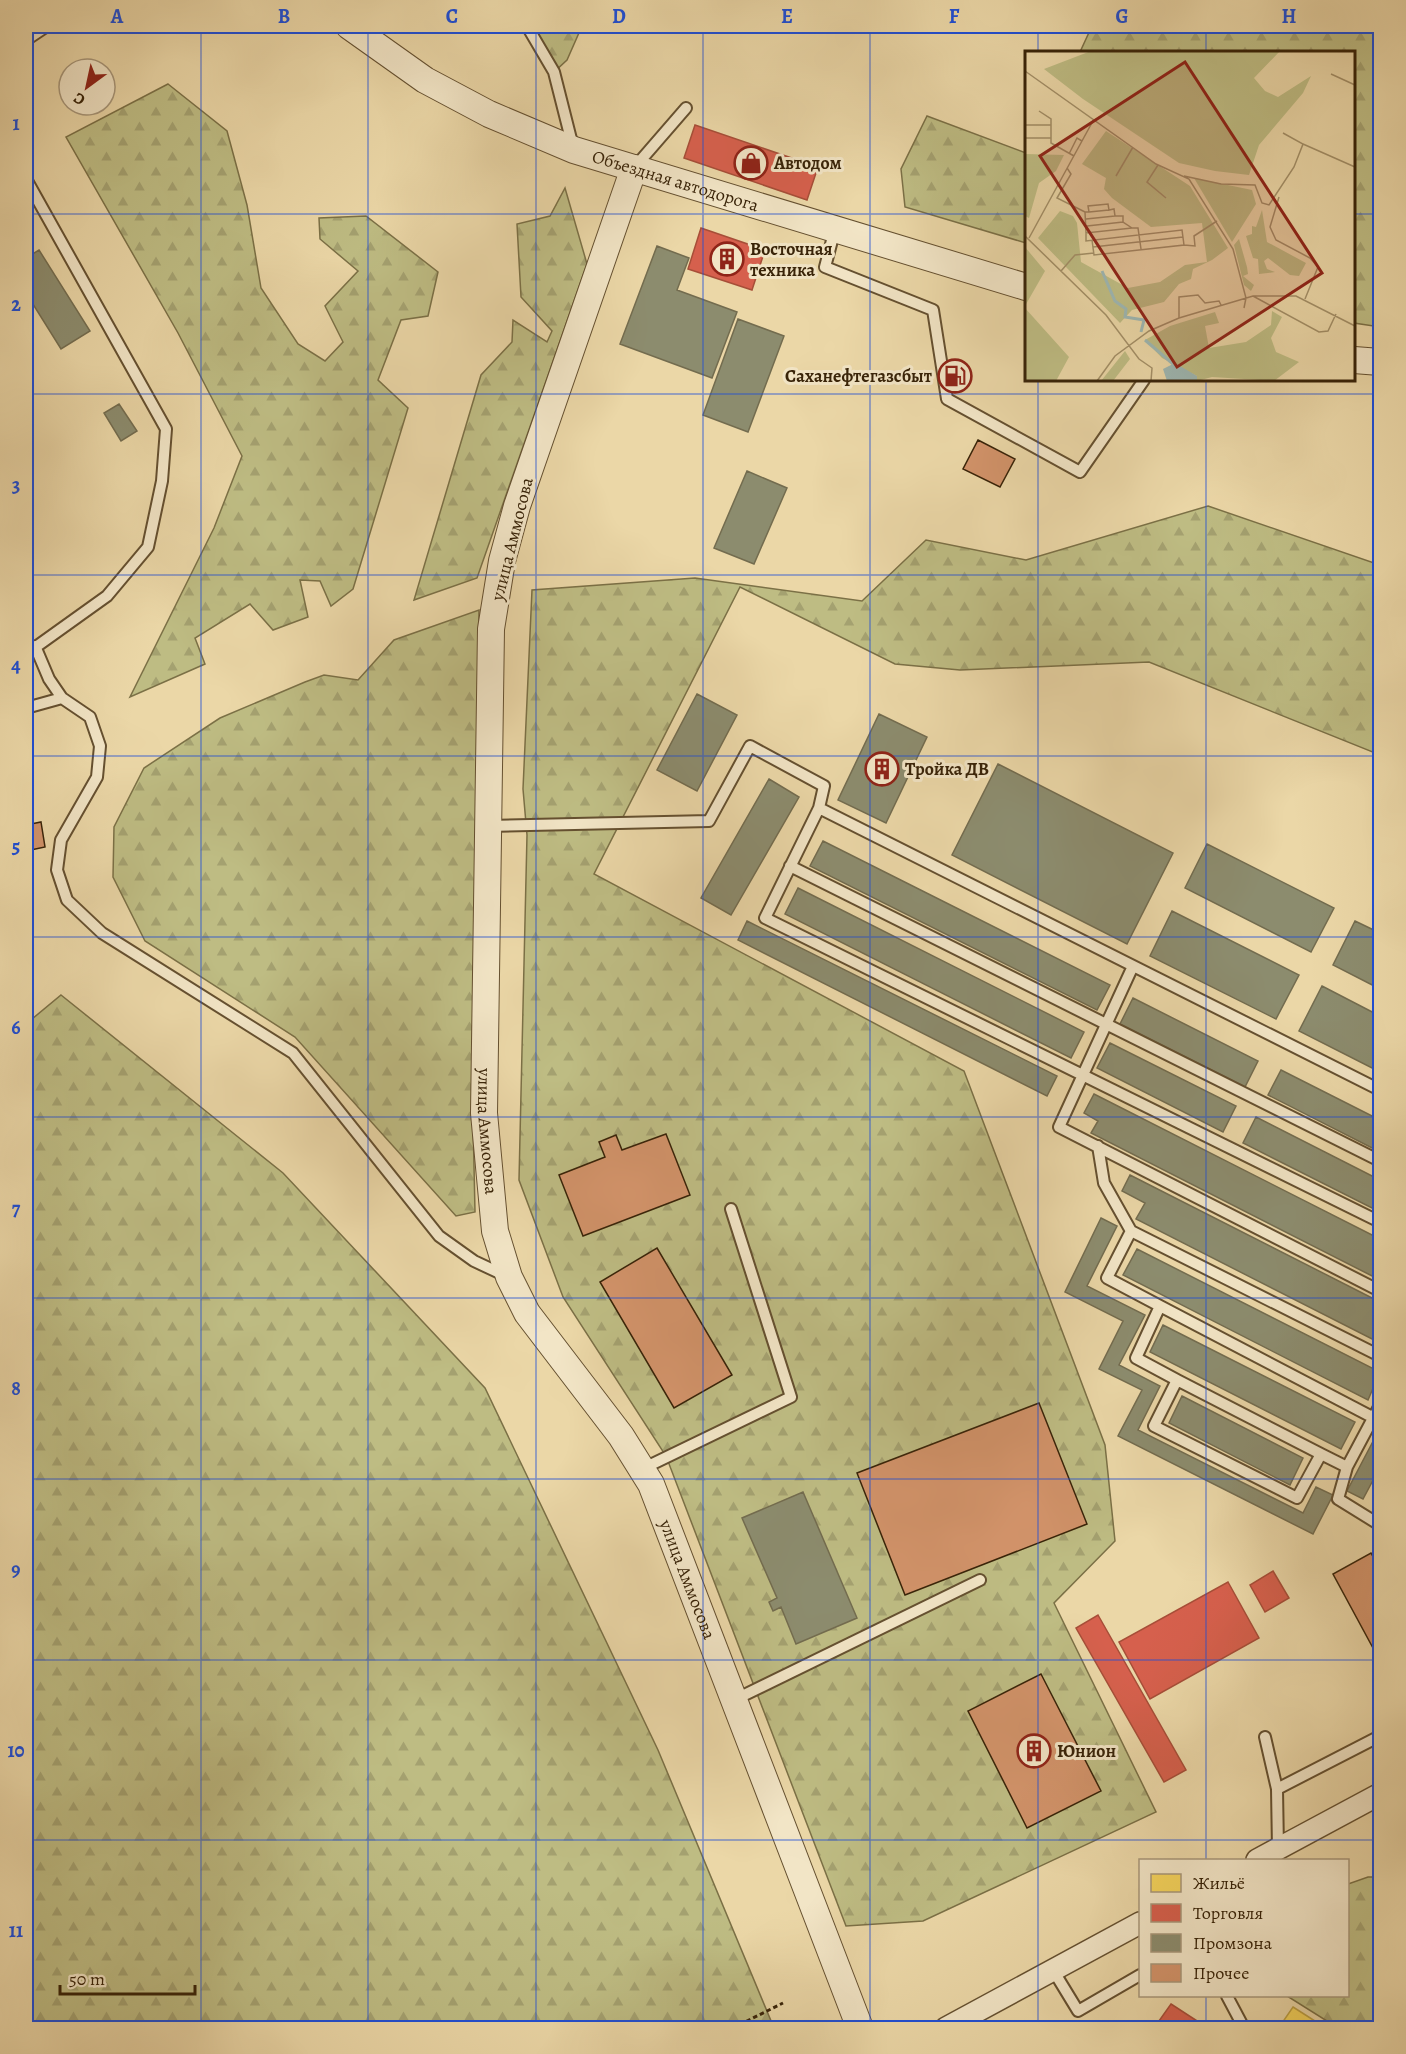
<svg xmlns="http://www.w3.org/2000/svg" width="1406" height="2054" font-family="Alegreya,serif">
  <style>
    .forest { fill: url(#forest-firs); stroke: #7b7046; stroke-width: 1.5 }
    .homes { fill: #f6d55c; stroke: #bda043; stroke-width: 1.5 }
    .shops { fill: #d6604d; stroke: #a74e38; stroke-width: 1.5 }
    .industry { fill: #8c8c6e; stroke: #736c4f; stroke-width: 1.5 }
    .building { fill: #d2936a; stroke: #382308; stroke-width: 1.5 }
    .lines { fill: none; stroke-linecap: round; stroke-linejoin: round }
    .service-casing { stroke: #655030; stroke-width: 14 }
    .minor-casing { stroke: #655030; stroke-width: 24 }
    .tertiary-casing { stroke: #655030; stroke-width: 28 }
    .path { stroke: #382308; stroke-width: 3; stroke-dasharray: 4.5 3; stroke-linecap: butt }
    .service { stroke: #f2e5c6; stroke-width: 10 }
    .minor { stroke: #f2e5c6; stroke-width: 21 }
    .tertiary { stroke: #f2e5c6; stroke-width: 26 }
    .grid { fill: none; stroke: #1d4ed8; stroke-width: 1.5; stroke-opacity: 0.55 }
    .labels { text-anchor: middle; stroke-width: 6; stroke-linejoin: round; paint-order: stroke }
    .poi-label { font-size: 18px; font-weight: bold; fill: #382308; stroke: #f2e5c6; text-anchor: start }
    .street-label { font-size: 18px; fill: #382308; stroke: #f2e5c6 }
    .inset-river { fill: none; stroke: #9db7b3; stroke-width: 3 }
    .inset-road { fill: none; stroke: #a38f67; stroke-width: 1.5 }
    .view { fill: #8f2418; fill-opacity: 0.15; stroke: #8f2418; stroke-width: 3 }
    .inset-edge { fill: none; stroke: #382308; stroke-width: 3 }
    .neatline { fill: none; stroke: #1d4ed8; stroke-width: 2 }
    .grid-label { font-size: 20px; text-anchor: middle; font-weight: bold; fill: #1d4ed8 }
  </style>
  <defs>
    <pattern id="forest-firs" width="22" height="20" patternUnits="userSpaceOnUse" patternTransform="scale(1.5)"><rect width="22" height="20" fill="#bebc83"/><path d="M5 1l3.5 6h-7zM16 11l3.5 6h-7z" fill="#a4a170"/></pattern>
  </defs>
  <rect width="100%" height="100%" fill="#ebd7a7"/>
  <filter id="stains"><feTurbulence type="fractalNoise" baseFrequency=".00333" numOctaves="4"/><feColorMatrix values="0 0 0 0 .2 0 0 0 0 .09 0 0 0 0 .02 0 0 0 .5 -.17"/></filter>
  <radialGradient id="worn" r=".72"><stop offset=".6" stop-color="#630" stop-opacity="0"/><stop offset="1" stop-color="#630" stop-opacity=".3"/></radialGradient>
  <!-- forest -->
  <path class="forest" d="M527,26h55l-15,34 -13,12z
    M1092,26h288v301l-26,-4v-271h-274z
    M168,84l59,47 20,74 14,83 37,56 27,17 18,-19 -18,-36 33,-35 -38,-32 -1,-21 47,-2 72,56 -10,44 -27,4 -23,60 30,28 -55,181 -22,17 -11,-25 -20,-1 8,37 -35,13 -23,-26 -55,34 10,26 -75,33 84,-169 28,-72 -64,-123 -112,-196z
    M927,116l99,37v90l-121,-36 -4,-38z
    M565,188l22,76 -110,314 -63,22 67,-225 31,-33 1,-22 34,22 5,-11 -31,-34 -4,-73 33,-8z
    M1208,506l172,59v190l-231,-93 -189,8 -65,-6 -155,-77 -146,287 370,197 141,374 10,96 -61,62 102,209 -233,109 -77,5 -180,-470 -103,-159 -44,-117 8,-345 -4,-46 9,-199 163,-12 167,23 64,-61 100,20z
    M479,610l-7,463 3,139 -19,4 -161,-179 -150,-96 -32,-64 1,-50 30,-59 76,-50 85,-36 19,-7 34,5 36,-40z
    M61,995l222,178 202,215 173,362 116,278h-748v-1004z
    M1368,1877h12v151h-42l-51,-32h61v-112z"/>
  <!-- homes -->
  <path class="homes" d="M1293,2007l33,21h-42l-4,-2z"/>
  <!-- shops -->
  <path class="shops" d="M695,125l123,42 -11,33 -123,-42z
    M701,228l64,22 -13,40 -64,-21z
    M1273,1571l16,27 -24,14 -15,-27z
    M1228,1582l31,56 -109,61 -31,-57z
    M1098,1615l88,155 -22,12 -88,-154z
    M1171,2004l37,24h-54z"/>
  <!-- industry -->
  <path class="industry" d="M657,246l32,12 -12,32 60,22 -25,66 -92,-34z
    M39,250l51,81 -29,18 -35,-56v-35z
    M738,319l46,17 -36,96 -45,-17z
    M119,404l18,27 -16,10 -17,-28z
    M747,471l40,17 -33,76 -40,-16z
    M697,694l40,21 -40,76 -40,-21z
    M879,714l48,23 -41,86 -48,-23z
    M998,764l175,89 -46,91 -175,-89z
    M769,779l30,18 -68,118 -30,-17z
    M823,841l287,144 -13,25 -287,-144z
    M1207,844l127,64 -23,44 -126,-64z
    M798,888l286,144 -13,26 -286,-144z
    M1172,911l127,64 -23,44 -126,-63z
    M747,921l310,155 -10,20 -309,-156z
    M1355,921l25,12v56l-47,-24z
    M1322,986l58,30v56l-81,-41z
    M1133,998l125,63 -13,26 -125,-63z
    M1110,1043l126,63 -13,26 -126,-64z
    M1281,1070l99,50v32l-112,-57z
    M1094,1094l286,145v41l-289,-147 7,-12 -14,-8z
    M1256,1117l124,63v32l-137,-69z
    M1130,1175l250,127v41l-244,-124 9,-16 -23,-12z
    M1101,1218l16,8 -30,60 58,29 -26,50 41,21 -22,44 165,83 13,-26 17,8 -20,39 -195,-98 24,-46 -43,-21 24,-48 -58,-29z
    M1137,1249l243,123 -12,28 -245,-125z
    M1163,1325l192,97 -14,27 -191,-97z
    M1182,1396l121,62 -13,27 -121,-62z
    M1380,1428v39l-17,32 -16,-8z
    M803,1492l54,126 -61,26 -15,-37 -8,4 -4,-9 8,-4 -35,-80z"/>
  <!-- building -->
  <path class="building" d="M978,440l37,19 -15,28 -37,-18z
    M41,822l4,25 -19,4v-26z
    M666,1134l24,61 -107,41 -24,-61 46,-18 -6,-15 17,-7 6,15z
    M657,1248l75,127 -58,33 -74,-126z
    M1039,1403l48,121 -182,71 -48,-122z
    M1371,1553l9,17v74l-7,4 -40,-74z
    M1041,1674l60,117 -74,37 -59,-117z"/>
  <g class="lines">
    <defs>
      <path id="service" d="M527,26l27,46 19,75
        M26,40l21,-14
        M634,168l52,-60
        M26,179l140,250 -4,52 -14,66 -41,49 -81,58
        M835,229l-10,38 108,43 14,89 133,73 64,-92
        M35,646l14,33 13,19
        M26,708l36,-10 28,19 10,29 -3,31 -36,63 -4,30 10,30 35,33 191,120 146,183 35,25 32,15
        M488,826l221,-5 41,-75 74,40 -5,22
        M790,866l590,295
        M1133,966l-74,161 321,164
        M1380,1090l-561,-282 -54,110 615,304
        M1098,1146l6,37 27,48 -24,47 53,28 -24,52 41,22 -23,46 143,72 24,-44 26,13 33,-62
        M1131,1231l249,125
        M1160,1306l214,112
        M1177,1380l144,74
        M1347,1467l-9,32 42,26
        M642,1469l149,-72 -60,-188
        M734,1700l246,-120
        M1265,1737l12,52
        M1278,1849l-1,-60 103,-53
        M1053,1970l25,41 62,-36
        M1227,1996l17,32"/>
      <path id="minor" d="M1257,1860l123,-66
        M946,2028l194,-105"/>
      <g id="tertiary">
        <path id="s1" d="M349,26l76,54 64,34 85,36 452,137"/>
        <path id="s2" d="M634,168l-117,338 -15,55 -11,68 -7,484 11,118 14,46 18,36 94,123 30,48 209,544"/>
        <path d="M1354,360l26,2"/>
      </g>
    </defs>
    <!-- service casing -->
    <use href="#service" class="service-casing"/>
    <!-- minor casing -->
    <use href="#minor" class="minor-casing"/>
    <!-- tertiary casing -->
    <use href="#tertiary" class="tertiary-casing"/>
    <!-- path -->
    <path class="path" d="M733,2028l50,-25"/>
    <!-- service -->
    <use href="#service" class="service"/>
    <!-- minor -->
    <use href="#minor" class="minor"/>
    <!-- tertiary -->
    <use href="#tertiary" class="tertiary"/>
  </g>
  <!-- grid -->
  <path class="grid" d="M201,26v2002M368,26v2002M536,26v2002M703,26v2002M870,26v2002M1038,26v26M1206,26v26M26,214h1000M1354,214h26M1038,380v1648M1206,380v1480M26,394h1354M26,575h1354M26,756h1354M26,937h1354M26,1117h1354M26,1298h1354M26,1479h1354M26,1660h1354M26,1840h1354M1206,1996v32"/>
  <!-- icons -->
  <defs>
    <symbol id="shop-ring" viewBox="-11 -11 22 22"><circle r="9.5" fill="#f2e5c6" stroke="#8f2418" stroke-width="1.5"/><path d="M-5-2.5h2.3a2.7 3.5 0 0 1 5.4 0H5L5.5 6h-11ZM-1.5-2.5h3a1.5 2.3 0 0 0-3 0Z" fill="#8f2418"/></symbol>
    <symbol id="building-ring" viewBox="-11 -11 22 22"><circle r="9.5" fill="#f2e5c6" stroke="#8f2418" stroke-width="1.5"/><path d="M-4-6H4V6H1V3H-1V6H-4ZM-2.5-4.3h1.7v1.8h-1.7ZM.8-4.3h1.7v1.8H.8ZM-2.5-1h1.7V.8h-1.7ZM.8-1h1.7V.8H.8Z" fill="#8f2418"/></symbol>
    <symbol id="fuel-ring" viewBox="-11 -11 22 22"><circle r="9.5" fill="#f2e5c6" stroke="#8f2418" stroke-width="1.5"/><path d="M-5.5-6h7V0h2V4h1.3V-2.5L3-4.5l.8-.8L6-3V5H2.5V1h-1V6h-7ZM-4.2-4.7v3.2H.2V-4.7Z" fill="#8f2418"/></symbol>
  </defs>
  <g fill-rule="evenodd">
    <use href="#shop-ring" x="732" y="144" width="38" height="38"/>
    <use href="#building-ring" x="708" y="240" width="38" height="38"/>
    <use href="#fuel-ring" x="936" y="357" width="38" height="38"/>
    <use href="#building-ring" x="863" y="750" width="38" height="38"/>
    <use href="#building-ring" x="1015" y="1732" width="38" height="38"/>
  </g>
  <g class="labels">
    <!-- poi labels -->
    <g class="poi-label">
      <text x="774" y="169">Автодом</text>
      <text x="750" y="255">Восточная<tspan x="750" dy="21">техника</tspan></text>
      <text x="932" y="382" text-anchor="end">Саханефтегазсбыт</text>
      <text x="905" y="775">Тройка ДВ</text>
      <text x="1057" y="1757">Юнион</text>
    </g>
    <!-- street labels -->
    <g class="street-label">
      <text dy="6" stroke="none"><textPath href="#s1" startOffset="364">Объездная автодорога</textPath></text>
      <text transform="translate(512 539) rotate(-76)" y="6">улица Аммосова</text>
      <text dy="6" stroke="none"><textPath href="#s2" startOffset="986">улица Аммосова</textPath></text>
      <text dy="6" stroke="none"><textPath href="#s2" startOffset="1488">улица Аммосова</textPath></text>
    </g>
  </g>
  <!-- overview -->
  <g transform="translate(1025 51)">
    <rect width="330" height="330" fill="#ebd7a7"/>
    <path d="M66,0h189l-26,27 11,13 13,6 33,-21 -8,17 -44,52 -10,30 -34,-4 -36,-8 -96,-64 -39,-30zM81,80l84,55 38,62 -16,12 -19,9 -2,10 -12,5 -15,18 -32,8 -12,13 -82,-85 22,-27 13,5 4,7 4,39 47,26 32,-6 25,-17 22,-3 -5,-39 -51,4 -39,-29 -8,-9 2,-11 -24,-14zM0,103l39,1 -8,16 -17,12 -10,35 -4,-2zM169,127l58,12 4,14 -24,38zM237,159l5,32 39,21 -7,13 -9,-1 -22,-17 -4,3 3,8 8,3 -16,2 -1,-15 -5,-1 -7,-22 6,-2v-8l4,1zM214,188l8,28 1,7 -5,2 11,9 -3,6 -7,-6 -10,-40zM0,196l20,24 -20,35zM0,257l44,49 -13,24h-31zM247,260l10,6 -11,21 5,14 23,10 -25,19 -62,-4 -15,4v-5l-35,-18 -17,-18 25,-14 45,-14 4,11 -14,3 4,22 37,-6 25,-17zM100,300l5,8 -17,22h-12z" fill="#bebc83"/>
    <path d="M150,312l22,13v5h-30l-4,-12z" fill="#9db7b3"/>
    <path class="inset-river" d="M77,220l13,30 11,8 -1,8 19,3 -3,12M120,289l28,24"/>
    <path class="inset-road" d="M0,20l131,93 33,15 44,70 13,49 -2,10M306,23l24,11M14,60l12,8v24l23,13M0,74h26M0,87h26M278,93l52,23M44,103l8,-16 5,3M133,114l-11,17 19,16M42,117l4,6 -14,24 28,14M91,125l17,-29M159,125l37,8 34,1 7,18 7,2 25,-38 9,-23 -20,-11M254,146l-9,30 6,13 34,18 8,9 -13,32M64,161l20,-2M61,168l29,-3M62,175l36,-4M107,177l-9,-6v-6h-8l-1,-7 -5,1 -1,-6 -20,2 1,6h-4l1,21 46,-5h6l3,21M61,182v8l96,-11 2,15 -90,10 -2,-15M0,185l81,79 33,44 13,9 -1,13M4,187l65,-119M159,194l11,1 -1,-10 23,-15M68,196l90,-10M36,220l14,-16 19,-2M228,245l66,36 9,-1 8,-17M154,267v-21l19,-2 7,8 14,-2 2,4M72,330l18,-25 34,-25 30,-13 74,-22h43l59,30"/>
    <path class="view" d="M160,11l137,211 -145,94 -137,-211z"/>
    <rect width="330" height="330" class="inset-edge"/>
  </g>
  <!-- margin -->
  <rect width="1406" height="2054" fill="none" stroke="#ebd7a7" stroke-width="66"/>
  <!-- legend -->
  <rect x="1139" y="1859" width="210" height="138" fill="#f2e5c6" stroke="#a8977a" stroke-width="1.5"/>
  <rect x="1151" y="1874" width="30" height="18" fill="#f6d55c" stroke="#a8977a" stroke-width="1.5"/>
  <text x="1193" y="1889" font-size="18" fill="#382308">Жильё</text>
  <rect x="1151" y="1904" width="30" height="18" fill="#d6604d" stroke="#a8977a" stroke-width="1.5"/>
  <text x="1193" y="1919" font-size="18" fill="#382308">Торговля</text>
  <rect x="1151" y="1934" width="30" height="18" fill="#8c8c6e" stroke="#a8977a" stroke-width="1.5"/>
  <text x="1193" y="1949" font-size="18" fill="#382308">Промзона</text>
  <rect x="1151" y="1964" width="30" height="18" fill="#d2936a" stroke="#a8977a" stroke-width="1.5"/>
  <text x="1193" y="1979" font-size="18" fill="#382308">Прочее</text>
  <!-- north arrow -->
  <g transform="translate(87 87) rotate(213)"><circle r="28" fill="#f2e5c6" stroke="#a8977a" stroke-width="1.5"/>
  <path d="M0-4.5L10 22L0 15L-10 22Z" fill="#8f2418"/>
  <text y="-9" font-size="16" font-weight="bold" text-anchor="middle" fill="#382308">С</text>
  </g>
  <!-- scale -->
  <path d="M60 1985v9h135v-9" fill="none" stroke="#382308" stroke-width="3"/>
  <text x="69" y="1985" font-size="18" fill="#382308" stroke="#f2e5c6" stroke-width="4.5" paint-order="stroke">50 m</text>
  <rect x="33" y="33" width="1340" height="1988" class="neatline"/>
  <g class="grid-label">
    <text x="117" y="23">A</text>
    <text x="284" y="23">B</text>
    <text x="452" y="23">C</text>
    <text x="619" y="23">D</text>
    <text x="787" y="23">E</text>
    <text x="954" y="23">F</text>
    <text x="1122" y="23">G</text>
    <text x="1289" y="23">H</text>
    <text x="16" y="130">1</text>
    <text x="16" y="311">2</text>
    <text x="16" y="492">3</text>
    <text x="16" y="672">4</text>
    <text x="16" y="853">5</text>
    <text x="16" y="1034">6</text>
    <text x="16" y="1215">7</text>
    <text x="16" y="1395">8</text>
    <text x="16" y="1576">9</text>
    <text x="16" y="1757">10</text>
    <text x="16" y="1937">11</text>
  </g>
  <rect width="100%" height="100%" filter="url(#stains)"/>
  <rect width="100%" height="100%" fill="url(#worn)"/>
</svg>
